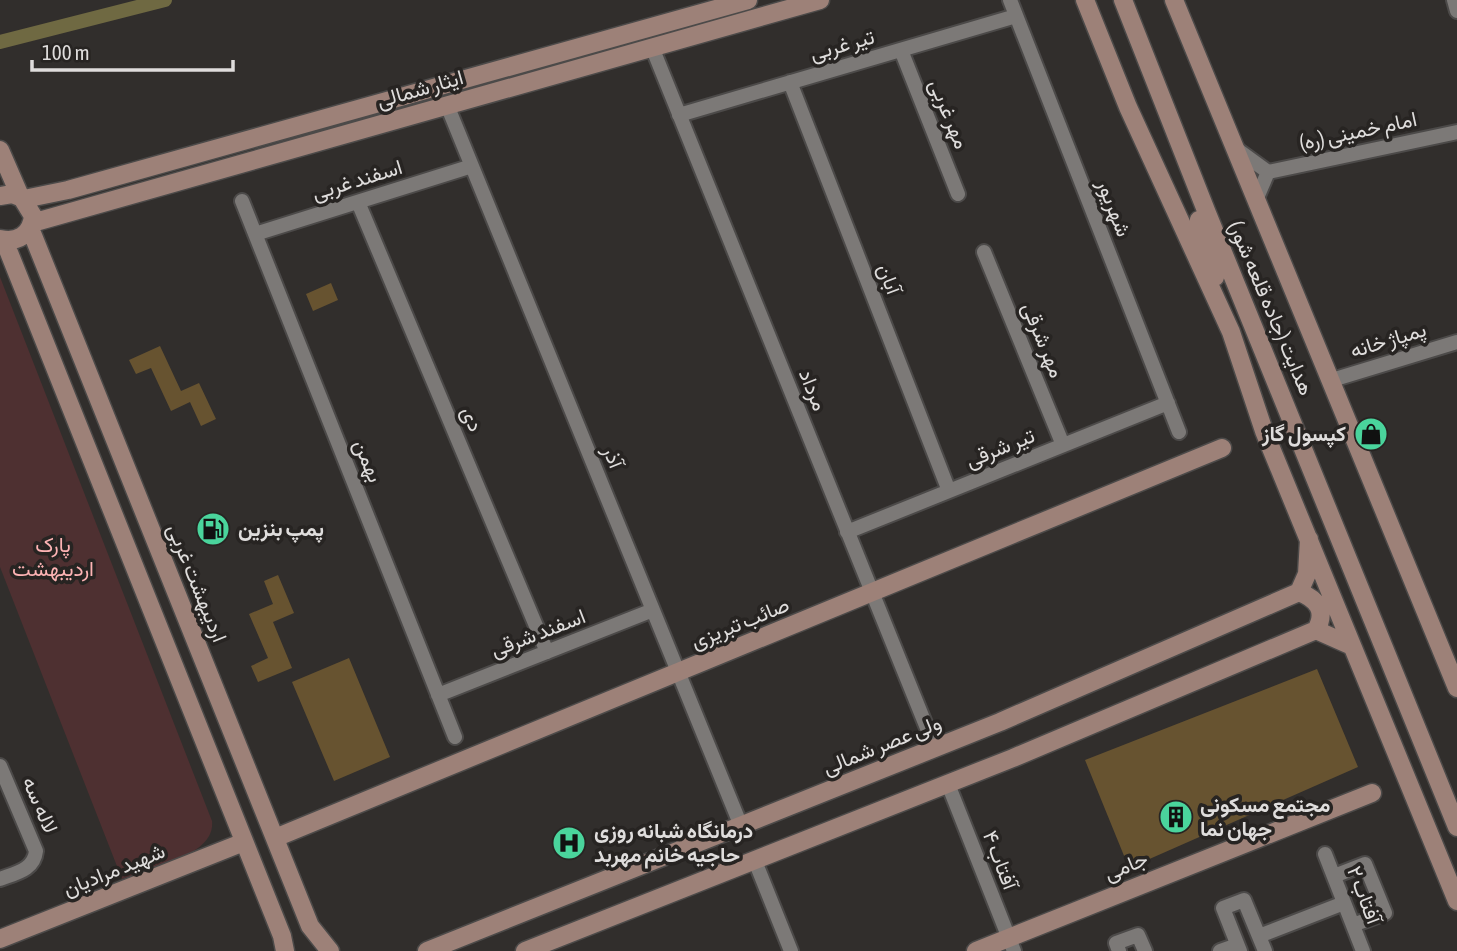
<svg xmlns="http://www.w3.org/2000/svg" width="1457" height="951" font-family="'Asap Condensed',Vazirmatn,sans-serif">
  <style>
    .green { fill: #4e3031 }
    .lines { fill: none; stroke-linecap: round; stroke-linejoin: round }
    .canal { stroke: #6f6942; stroke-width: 14 }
    .building { fill: #675330 }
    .street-casing { stroke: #4c4a49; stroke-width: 18 }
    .secondary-casing { stroke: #4c4a49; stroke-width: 21 }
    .street { stroke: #7c7977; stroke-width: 14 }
    .secondary { stroke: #9d8178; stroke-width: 18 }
    .labels { text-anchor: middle; stroke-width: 7; stroke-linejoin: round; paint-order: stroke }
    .street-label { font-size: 21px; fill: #dfdddc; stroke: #272422 }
    .poi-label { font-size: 21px; font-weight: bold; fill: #dfdddc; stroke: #272422; text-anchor: start }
    .park-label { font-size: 21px; fill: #fdb3b4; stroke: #272422 }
  </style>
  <rect width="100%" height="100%" fill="#312e2c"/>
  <!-- green -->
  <path class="green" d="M0,277l212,544c4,35 -64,48 -90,58l-122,-312z"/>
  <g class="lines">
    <!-- canal -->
    <path class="canal" d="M0,42l165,-42"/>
  </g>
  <!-- building -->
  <path class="building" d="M331,283l7,17 -25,11 -7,-17z
    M160,346l21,45 18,-8 17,36 -15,7 -11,-24 -19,9 -20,-43 -15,6 -7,-14z
    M278,575l16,38 -21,9 19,46 -34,14 -7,-16 17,-8 -19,-44 24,-10 -9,-23z
    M349,658l41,99 -56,24 -42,-99z
    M1317,669l41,98 -229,101 -44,-108z"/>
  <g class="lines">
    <defs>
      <path id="street" d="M1010,0l169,432
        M1454,0l3,11
        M652,47l283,701
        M901,50l57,144
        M790,82l159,409
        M447,105l294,721
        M679,115l337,-99
        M1235,148l33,24
        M1268,172l189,-40
        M1256,200l12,-28
        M242,201l213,536
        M358,202l189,450
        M255,234l217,-68
        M984,252l79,193
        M1332,380l125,-38
        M847,532l321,-129
        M438,695l215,-85
        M0,766l36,85c-2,19 -20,22 -36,28
        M948,784l66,167
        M1325,854l38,97
        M755,861l36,90
        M1334,876l31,-12 20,49 -32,12
        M1259,936l85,-33
        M1119,951l-3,-8 22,-8 7,16
        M1220,951l17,-6
        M1240,951l-17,-43 21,-8 21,51"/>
      <path id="secondary" d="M1085,0l43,107 103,225 33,99 193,470
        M1123,0l84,213 250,614
        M1174,0l283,688
        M0,150l20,46
        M0,196l12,-2 10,4 11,18c-2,19 -16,27 -33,23
        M24,199l44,-9 680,-190
        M1199,220l16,57
        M32,223l788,-223
        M30,228l280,698 20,25
        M4,240l278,696 3,15
        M1299,592c18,7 28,19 17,38
        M275,838l947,-390
        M0,939l244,-97
        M427,951l573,-229 299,-130 8,-18 2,-35
        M525,951l488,-193 303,-128 36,16
        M976,951l396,-158"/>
    </defs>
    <!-- street casing -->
    <use href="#street" class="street-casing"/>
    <!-- secondary casing -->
    <use href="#secondary" class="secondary-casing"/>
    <!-- street -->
    <use href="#street" class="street"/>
    <!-- secondary -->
    <use href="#secondary" class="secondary"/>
  </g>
  <!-- icons -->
  <defs>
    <symbol id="shop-disc" viewBox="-11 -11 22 22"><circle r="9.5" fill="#4ad49c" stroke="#272422"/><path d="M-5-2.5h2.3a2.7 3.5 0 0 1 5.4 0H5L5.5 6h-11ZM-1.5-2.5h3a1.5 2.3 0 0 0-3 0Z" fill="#111"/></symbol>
    <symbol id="fuel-disc" viewBox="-11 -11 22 22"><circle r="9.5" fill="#4ad49c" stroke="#272422"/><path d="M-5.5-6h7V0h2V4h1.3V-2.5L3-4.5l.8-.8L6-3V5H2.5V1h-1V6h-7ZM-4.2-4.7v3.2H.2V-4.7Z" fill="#111"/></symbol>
    <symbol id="building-disc" viewBox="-11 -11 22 22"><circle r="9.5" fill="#4ad49c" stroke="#272422"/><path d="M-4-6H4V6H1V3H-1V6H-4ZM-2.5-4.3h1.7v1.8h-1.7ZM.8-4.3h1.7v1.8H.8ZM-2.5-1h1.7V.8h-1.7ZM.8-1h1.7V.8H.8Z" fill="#111"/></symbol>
    <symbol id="hospital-disc" viewBox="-11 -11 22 22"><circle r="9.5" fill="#4ad49c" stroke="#272422"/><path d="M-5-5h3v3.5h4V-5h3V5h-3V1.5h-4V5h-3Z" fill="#111"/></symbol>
  </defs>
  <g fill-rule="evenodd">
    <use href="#shop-disc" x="1352" y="415" width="38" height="38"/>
    <use href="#fuel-disc" x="194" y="510" width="38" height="38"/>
    <use href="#building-disc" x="1157" y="798" width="38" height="38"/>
    <use href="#hospital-disc" x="550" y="824" width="38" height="38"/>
  </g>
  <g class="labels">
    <!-- street labels -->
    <g class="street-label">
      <text transform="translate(842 45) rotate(-16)" y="7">تیر غربی</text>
      <text transform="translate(420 89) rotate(-16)" y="7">ایثار شمالی</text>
      <text transform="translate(949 114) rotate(68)" y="7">مهر غربی</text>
      <text transform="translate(1358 131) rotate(-12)" y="7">امام خمینی (ره)</text>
      <text transform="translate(357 180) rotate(-17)" y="7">اسفند غربی</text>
      <text transform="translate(1114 208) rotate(69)" y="7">شهریور</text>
      <text transform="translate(889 279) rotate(69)" y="7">آبان</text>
      <text transform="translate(1271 308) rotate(67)" y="7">هدایت (جاده قلعه شور)</text>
      <text transform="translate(1043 340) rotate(68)" y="7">مهر شرقی</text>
      <text transform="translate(1388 340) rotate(-17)" y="7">پمپاژ خانه</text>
      <text transform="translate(813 390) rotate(68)" y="7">مرداد</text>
      <text transform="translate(472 419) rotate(67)" y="7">دی</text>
      <text transform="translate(1000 448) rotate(-22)" y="7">تیر شرقی</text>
      <text transform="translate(613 457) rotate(68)" y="7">آذر</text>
      <text transform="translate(368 461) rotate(68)" y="7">بهمن</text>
      <text transform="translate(197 583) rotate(68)" y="7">اردیبهشت غربی</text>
      <text transform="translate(740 623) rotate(-22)" y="7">صائب تبریزی</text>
      <text transform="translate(538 633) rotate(-21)" y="7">اسفند شرقی</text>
      <text transform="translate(882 745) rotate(-22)" y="7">ولی عصر شمالی</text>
      <text transform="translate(40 805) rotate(67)" y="7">لاله سه</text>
      <text transform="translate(1000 860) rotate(69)" y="7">آفتاب ۴</text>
      <text transform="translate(1126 866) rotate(-22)" y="7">جامی</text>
      <text transform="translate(114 870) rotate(-22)" y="7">شهید مرادیان</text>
      <text transform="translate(1364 895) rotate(69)" y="7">آفتاب ۲</text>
    </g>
    <!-- poi labels -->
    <g class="poi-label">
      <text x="1346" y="441" text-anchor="end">کپسول گاز</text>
      <text x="238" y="536">پمپ بنزین</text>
      <text x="1200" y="812">مجتمع مسکونی<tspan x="1200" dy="24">جهان نما</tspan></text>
      <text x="594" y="838">درمانگاه شبانه‌ روزی<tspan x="594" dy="24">حاجیه‌ خانم مهربد</tspan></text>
    </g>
    <!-- park labels -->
    <g class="park-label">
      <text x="53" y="552">پارک<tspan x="53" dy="24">اردیبهشت</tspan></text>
    </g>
  </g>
  <!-- scale -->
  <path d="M32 60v10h201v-10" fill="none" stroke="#dfdddc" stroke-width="3.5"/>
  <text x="42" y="60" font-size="21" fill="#dfdddc" stroke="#272422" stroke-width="5" paint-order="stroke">100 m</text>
</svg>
